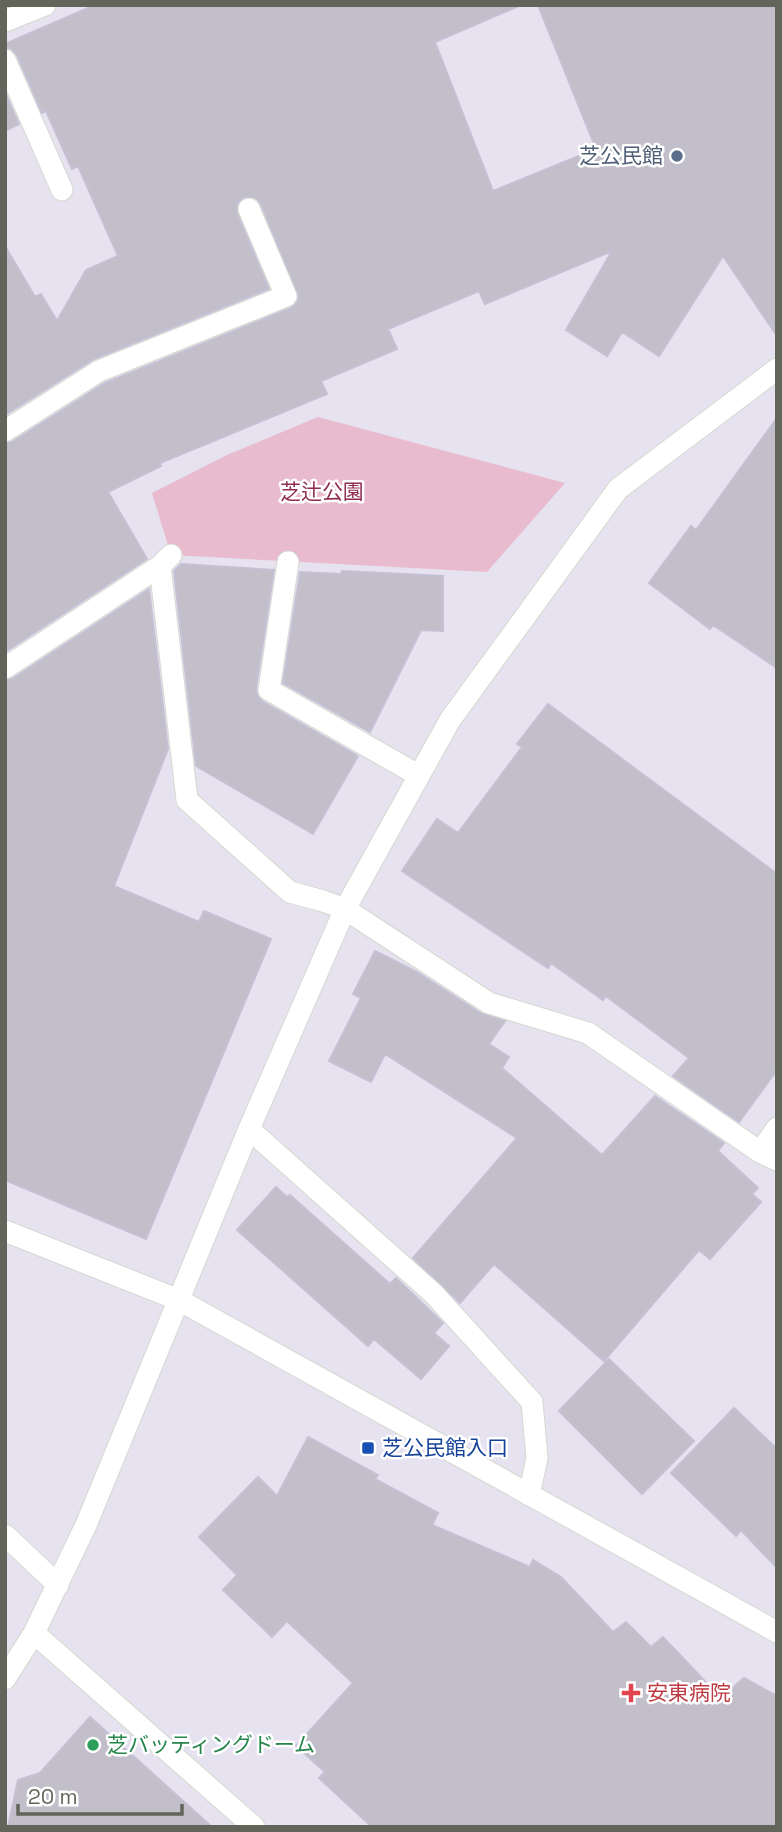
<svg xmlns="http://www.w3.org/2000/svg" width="782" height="1832" font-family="'Space Grotesk','Noto Sans JP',sans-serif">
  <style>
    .green { fill: #e9bbce }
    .building { fill: #c2bfca; stroke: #c5c0d4; stroke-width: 2 }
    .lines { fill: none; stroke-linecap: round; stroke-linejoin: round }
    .minor-casing { stroke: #d6d8d0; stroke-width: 23 }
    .minor { stroke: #fff; stroke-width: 21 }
    .service-dot { fill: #5c6f8a; stroke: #fff; stroke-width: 2.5 }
    .transit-dot { fill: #1a4fb4; stroke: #fff; stroke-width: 2.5 }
    .health-dot { fill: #e0444e; stroke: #fff; stroke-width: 2.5 }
    .leisure-dot { fill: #2e9e5b; stroke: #fff; stroke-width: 2.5 }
    .labels { text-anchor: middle; stroke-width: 5; stroke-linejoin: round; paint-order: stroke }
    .service-label { font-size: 21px; fill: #4e5e75; stroke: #fff; text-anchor: end }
    .park-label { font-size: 21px; fill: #902e50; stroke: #fff }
    .transit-label { font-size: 21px; fill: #164399; stroke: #fff; text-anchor: start }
    .health-label { font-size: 21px; fill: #be3a42; stroke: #fff; text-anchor: start }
    .leisure-label { font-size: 21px; fill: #27864d; stroke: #fff; text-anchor: start }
  </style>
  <rect width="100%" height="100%" fill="#e7e2ef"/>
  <!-- green -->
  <path class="green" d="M318,417l247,66 -78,89 -316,-17 -19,-62 75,-38z"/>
  <!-- building -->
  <path class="building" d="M95,5h426l-86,37 58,149 103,-42 -58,-144h239v331l-54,-80 -64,100 -37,-24 -15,24 -41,-26 46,-79 -127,53 -6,-13 -91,38 9,20 -76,32 6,13 -167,69 1,3 -53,26 39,67 -142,93v-208l7,-2 93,-59 186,-75 6,-5 2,-6 -38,-93 -5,-6 -11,-1 -7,5 -1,11 32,76 -175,70 -89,56v-169l30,51 6,-3 16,27 29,-51 32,-14 -40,-90 -6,3 -26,-58 -4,2 -25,-58 -5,-6 -7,-2v-3z
    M5,93l14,31 -14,7z
    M777,418v250l-64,-43 -3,4 -61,-46 42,-57 5,4z
    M181,564l93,6 -18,118 1,7 5,6 96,55 -45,78 -117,-68 -22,-195z
    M342,571l101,5v55l-22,-1 -51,102 -87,-49 17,-111 41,2z
    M149,589l19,160 -54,137 85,36 5,-11 67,28 -125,300 -141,-59v-499l7,-2z
    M548,704l229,170v196l-38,52 -66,-46 16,-18 -83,-62 -3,4 -52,-37 -3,5 -146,-97 35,-52 21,14 64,-86 -5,-3z
    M375,951l42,21 65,42 23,7 -16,23 20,13 -7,11 100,87 53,-59 69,47 -6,8 40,37 -6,6 9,8 -51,57 -11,-9 -95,111 -110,-97 -34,39 -47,-45 104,-120 -132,-84 -14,28 -42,-21 32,-63 -8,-4z
    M276,1187l11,10 3,-2 100,89 6,-6 47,45 -9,10 15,13 -28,33 -47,-40 -6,7 -131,-116z
    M609,1359l85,82 -52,53 -83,-83z
    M734,1408l43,41v119l-36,-38 -5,6 -65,-63z
    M308,1437l70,38 -3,4 63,34 -6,12 98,42 3,-7 28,17 52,55 13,-10 25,25 12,-10 58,61 23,-20 33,18v131h-405l-53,-49 6,-6 -29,-26 57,-63 -66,-62 -15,16 -49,-47 14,-15 -38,-38 59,-60 19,19z
    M90,1717l122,110h-204l10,-47 22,-7z"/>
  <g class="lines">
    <defs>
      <path id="minor" d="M5,21l40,-16
        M5,60l57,130
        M5,431l94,-60 187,-75 -37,-87
        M288,562l-19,128 149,85
        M160,566l27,234 103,92 33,9 22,8 144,94 99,30 172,119 17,8
        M5,668l155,-102 11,-11
        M249,1129l185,165 98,108 5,56 -8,37
        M760,1152l17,-24
        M5,1231l174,69 598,332
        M5,1535l53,50
        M34,1633l220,194
        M5,1679l29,-46 52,-108 163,-396 96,-220 105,-189 168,-231 159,-120"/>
    </defs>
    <!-- minor casing -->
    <use href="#minor" class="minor-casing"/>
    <!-- minor -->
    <use href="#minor" class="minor"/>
  </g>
  <!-- markers -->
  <circle class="service-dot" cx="677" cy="156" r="7"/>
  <rect class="transit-dot" x="361" y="1441" width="14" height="14" rx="3.5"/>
  <path class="health-dot" d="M627.5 1682.5h7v7h7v7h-7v7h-7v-7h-7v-7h7z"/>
  <circle class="leisure-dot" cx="93" cy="1745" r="7"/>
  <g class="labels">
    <!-- service labels -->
    <g class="service-label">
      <text x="663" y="163">芝公民館</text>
    </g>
    <!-- park labels -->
    <g class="park-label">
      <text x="322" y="499">芝辻公園</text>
    </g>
    <!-- transit labels -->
    <g class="transit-label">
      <text x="382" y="1455">芝公民館入口</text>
    </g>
    <!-- health labels -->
    <g class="health-label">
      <text x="647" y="1700">安東病院</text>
    </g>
    <!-- leisure labels -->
    <g class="leisure-label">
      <text x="107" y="1752">芝バッティングドーム</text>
    </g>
  </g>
  <!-- border -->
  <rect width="782" height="1832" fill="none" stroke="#63645a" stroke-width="14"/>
  <!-- scale -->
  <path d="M18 1804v10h164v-10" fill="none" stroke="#63645a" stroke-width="3.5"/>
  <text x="28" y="1804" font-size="21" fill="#63645a" stroke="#ffffff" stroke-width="5" paint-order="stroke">20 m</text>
</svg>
